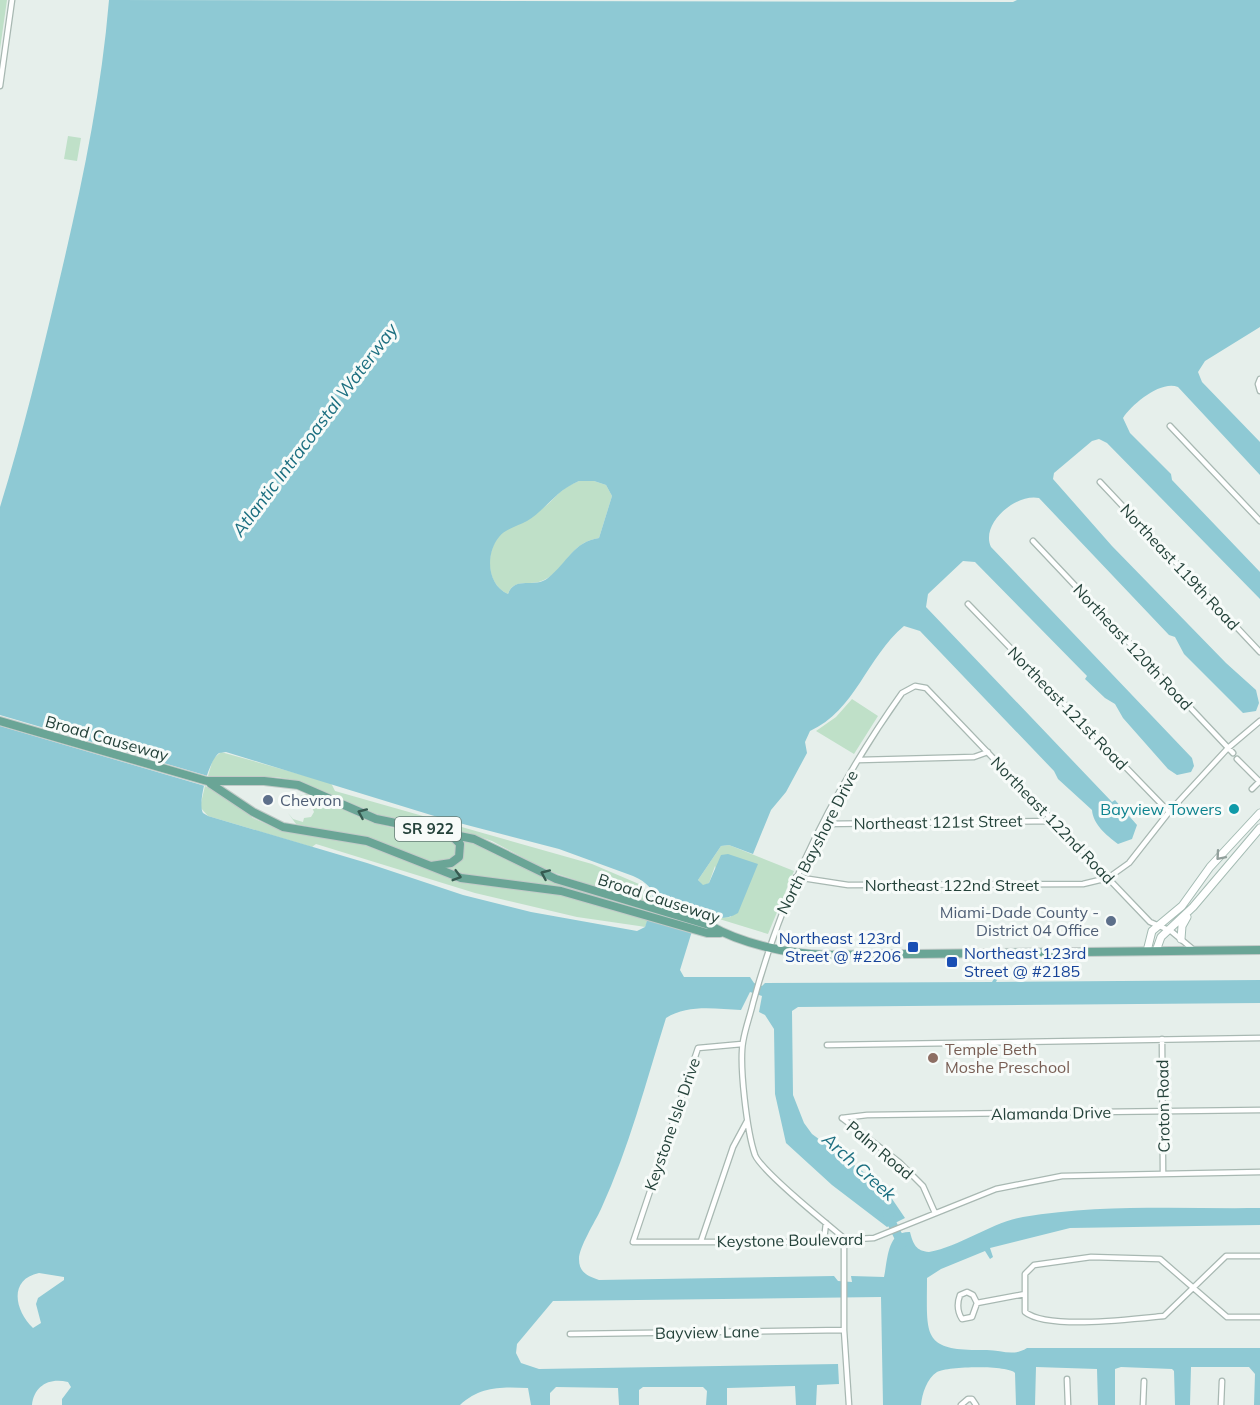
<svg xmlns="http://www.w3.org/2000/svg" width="1260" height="1405" font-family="Mulish,sans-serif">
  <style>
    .green { fill: #bfe0c8 }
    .water { fill: #8ec9d4; fill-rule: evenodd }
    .pier { fill: #e6efeb }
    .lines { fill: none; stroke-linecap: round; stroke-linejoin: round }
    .river { stroke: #8ec9d4; stroke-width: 9 }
    .street-casing { stroke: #a8b8b2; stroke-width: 7 }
    .secondary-casing { stroke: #a4bbb3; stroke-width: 9 }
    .primary-casing { stroke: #c2cac8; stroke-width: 10 }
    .street { stroke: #fff; stroke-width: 4.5 }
    .secondary { stroke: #fff; stroke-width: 7 }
    .primary { stroke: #6aa596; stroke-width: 8 }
    .oneway { stroke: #365b51 }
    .oneway2 { stroke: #92a09c }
    .service-dot { fill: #5c6f8a; stroke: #f7fbf9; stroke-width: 2 }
    .culture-dot { fill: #0f9aa8; stroke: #f7fbf9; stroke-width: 2 }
    .transit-dot { fill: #1a4fb4; stroke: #f7fbf9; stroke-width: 2 }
    .education-dot { fill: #8d6e63; stroke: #f7fbf9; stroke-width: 2 }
    .labels { text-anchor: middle; stroke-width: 6; stroke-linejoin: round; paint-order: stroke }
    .shield { fill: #f7fbf9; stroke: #637a73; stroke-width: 1.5 }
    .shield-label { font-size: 15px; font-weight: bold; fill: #24423a }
    .street-label { font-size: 16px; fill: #24423a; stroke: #f7fbf9 }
    .service-label { font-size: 16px; fill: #4e5e75; stroke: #f7fbf9; text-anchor: start }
    .culture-label { font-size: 16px; fill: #0d838f; stroke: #f7fbf9; text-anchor: end }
    .transit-label { font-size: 16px; fill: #164399; stroke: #f7fbf9; text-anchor: end }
    .education-label { font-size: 16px; fill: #785e54; stroke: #f7fbf9; text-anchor: start }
    .water-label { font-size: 18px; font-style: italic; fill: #1c6f80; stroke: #f7fbf9 }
  </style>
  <rect width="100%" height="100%" fill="#e6efeb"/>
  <!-- green -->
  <path class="green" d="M0,0h7l-7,49z
    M68,136l13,2 -4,23 -13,-2z
    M579,481h15l12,4 6,11 -13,42c-31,5 -31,31 -55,42 -14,7 -30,-3 -36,14 -21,-9 -23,-39 -10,-57 9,-12 31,-20 44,-28 16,-12 15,-19 37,-28z
    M852,699l26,17 -24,38 -38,-23 20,-14z
    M221,752l110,31 4,8 257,73 47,20 12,12 1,7 -45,-13 1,-3 -5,-1 -1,3 -56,-19 -54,-29 -24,-8 -89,-17 -80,-35 -23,-4 -52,2 -16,-3 5,-17z
    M205,786l20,10 28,22 29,13 82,14 101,38 95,12 88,25 -3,7 -6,-1 -62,-9 -102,-24 -159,-49 -4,3 -104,-31 -8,-9z
    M307,794c32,11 63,31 97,36 16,2 43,1 54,14l-3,15 -19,4 -65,-24 -75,-15 -8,-11 5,6 10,3 1,-4 7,-1 3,-5 -6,-14 -10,-2 -2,1 1,3 -4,-2z
    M459,838l15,4 59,30 111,36v2l-77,-21 -106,-14 -19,-7 21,-14z
    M729,845l65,26 -26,63 -52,-16 15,-1 -16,-51 -6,17 -6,3 -5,-6 23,-34z"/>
  <!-- water -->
  <path class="water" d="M109,0l904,2 4,-2h243v327l-55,34 -7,11 4,10 58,60v33l-82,-88c-17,-7 -46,17 -55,31l7,15 41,41 1,6 88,92v27l-153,-156 -8,-4 -7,2 -38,32 -1,6 59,67 114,117 30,27 3,13 -3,8 -13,2 -59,-59 -9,-17 -6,-2 -130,-137c-23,-5 -59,26 -48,49l201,211 2,8 -3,6 -14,3 -9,-6 -45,-51 -8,-14 -10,-6 -20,-19 2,-3 -112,-114 -12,-1 -35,33 -2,13 186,195 3,-2 22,25 -5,14 -14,5c-12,-9 -25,-20 -26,-34l-34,-31 -4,-8 -134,-140 -16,-5c-37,31 -49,85 -94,105l-5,11 2,11 -21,39 -15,18 -18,44 -24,-9 -8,1 -23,34 5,5 6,-2 12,-28 7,-1 30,10 -20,49c-13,8 -26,5 -41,2l-17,55 4,7h66l4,6 8,3 3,-3 227,-1 3,-5 3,1 -2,4 264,-2v23l-462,4 -6,4 1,84 11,28 8,11 72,53 21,31 -18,9 -55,-42 -46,-42 -11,-49 -1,-65 -9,-14 -6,-3 3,-16 -12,-4 -9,18c-25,-1 -53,-6 -75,8 -20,64 -37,130 -65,191 -6,13 -22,38 -22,50 0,14 9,17 20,21l235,-4 4,5 14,1 -1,-6 33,1c4,-18 3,-46 26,-45 3,12 6,19 19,20 33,-6 61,-29 94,-35 78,-13 158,-8 237,-9v17l-190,3 -80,20 3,9 -3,2 -5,-8 -44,18 -14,9c0,59 -6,73 60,72 15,0 26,7 40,-2h233v57h-6l1,-31 -6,-7h-58l-1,38h-15l-1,-34 -2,-2 -51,-2 -6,2v36h-17l-1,-36 -61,-2 -1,38h-19l-1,-32c-6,-8 -67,-7 -78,-1 -10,6 -15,22 -16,33h-38l-2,-108 -328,4 -36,43 -1,9 5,10 18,6 299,-5 1,20 -22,1 -1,20h-20l-1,-19 -68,2v17h-21l1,-14 -4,-4h-60l-4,3v15h-20l-1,-17 -62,-1 -6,6v12h-19l-3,-17c-27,-1 -47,-2 -68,17h-398v-6l9,-12 -3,-5c-19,-5 -34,4 -36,23h-32v-898c23,-74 41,-149 59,-225 22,-93 42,-186 50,-282zM579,481h15l12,4 6,11 -13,42c-26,4 -31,24 -51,40 -13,11 -33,-3 -40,16 -21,-9 -23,-40 -9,-57 6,-8 19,-11 28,-16 21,-13 28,-30 52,-40zM226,752l218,67 115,30 74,27c29,13 20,26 12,51l-8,4 -106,-19 -68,-17 -96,-32 -159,-47 -5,-3c-6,-10 6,-53 16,-60zM39,1273l25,4v3l-26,18 -2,6 5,19 -8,5c-19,-18 -24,-49 6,-55z"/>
  <!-- pier -->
  <path class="pier" d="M0,715l208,61 -3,10 -205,-60z"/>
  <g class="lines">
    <!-- river -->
    <path class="river" d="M887,1213l15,31"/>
    <defs>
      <path id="street" d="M0,86l12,-86
        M1260,379l-2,5 2,7
        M1170,426l90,95
        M1100,482l160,170
        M1033,541l200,212
        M968,604l201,208
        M1237,759l23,23
        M859,760l115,-3 14,-5
        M1252,789l8,-8
        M823,824l230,-3
        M796,877l52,8 235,-1 25,-6 21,-15 40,-51 59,-64 32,-27
        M1162,1039l1,133
        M742,1044l-44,4 -65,194h171l70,-4 122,-49 66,-13 198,-4
        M827,1045l433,-7
        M842,1118l25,-3 393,-5
        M842,1118l57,44 24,24 12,27
        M824,1240l2,-17
        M701,1241l32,-94 14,-26
        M1260,1256h-34l-62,60c-30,3 -117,14 -139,-4v-38l9,-9 57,-8 69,2 67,58h33
        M977,1303l-5,14 -10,2c-5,-8 -5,-16 -2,-24l7,-3 6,3 4,8 48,-9
        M570,1334l274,-4
        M1067,1379l1,26
        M849,1405l-5,-75v-92c-17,-14 -82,-66 -89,-83 -8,-23 -16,-90 -12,-113 2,-13 7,-26 10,-39 30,-112 82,-216 149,-310l13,-7 11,2 224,234 21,9 24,20
        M961,1405l7,-6h4l4,6
        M1143,1405l1,-24
        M1221,1405l1,-24"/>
      <path id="secondary" d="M1181,939l1,-13 5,-9
        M1147,951l5,-20 30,-25 28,-39 50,-54
        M1156,951l5,-14 32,-30 67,-79"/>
      <path id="primary" d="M0,721l207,60h57l34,4 78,34 98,20 82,40 153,46c33,19 79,29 117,30l434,-5
        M211,784l42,28 30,15 84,14 94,37 100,13 146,42h13
        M431,866l20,-3 8,-6 1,-13 -9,-9"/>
    </defs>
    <!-- street casing -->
    <use href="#street" class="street-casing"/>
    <!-- secondary casing -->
    <use href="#secondary" class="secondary-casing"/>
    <!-- primary casing -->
    <use href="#primary" class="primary-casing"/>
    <!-- street -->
    <use href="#street" class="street"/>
    <!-- secondary -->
    <use href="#secondary" class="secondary"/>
    <!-- primary -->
    <use href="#primary" class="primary"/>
  </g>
  <!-- one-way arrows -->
  <defs><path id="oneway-chevron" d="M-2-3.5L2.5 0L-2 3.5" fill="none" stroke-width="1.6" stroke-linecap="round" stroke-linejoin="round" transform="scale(1.5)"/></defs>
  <g class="oneway">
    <use href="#oneway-chevron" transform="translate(362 813) rotate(-156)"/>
    <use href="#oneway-chevron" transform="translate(545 874) rotate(-156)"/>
    <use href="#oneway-chevron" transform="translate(457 876) rotate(16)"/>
  </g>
  <use class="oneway2" href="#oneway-chevron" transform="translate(1220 856) rotate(131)"/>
  <!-- markers -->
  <g class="service-dot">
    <circle cx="268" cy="800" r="6"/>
    <circle cx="1111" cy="921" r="6"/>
  </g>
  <circle class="culture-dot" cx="1234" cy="809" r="6"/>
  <g class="transit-dot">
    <rect x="907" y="941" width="12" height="12" rx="3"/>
    <rect x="946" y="956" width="12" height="12" rx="3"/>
  </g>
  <circle class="education-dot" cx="933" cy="1058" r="6"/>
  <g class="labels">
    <!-- shield labels -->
    <rect class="shield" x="395" y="817" width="66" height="24" rx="4.5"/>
    <g class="shield-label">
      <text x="428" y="834">SR 922</text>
    </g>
    <!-- street labels -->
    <g class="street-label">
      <text transform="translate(1180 567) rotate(47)" y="6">Northeast 119th Road</text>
      <text transform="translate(1133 647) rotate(47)" y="6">Northeast 120th Road</text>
      <text transform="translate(1068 708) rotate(46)" y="6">Northeast 121st Road</text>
      <text transform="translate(107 738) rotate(16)" y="6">Broad Causeway</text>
      <text transform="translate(1053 820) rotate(46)" y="6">Northeast 122nd Road</text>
      <text transform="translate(938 822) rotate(-1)" y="6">Northeast 121st Street</text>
      <text transform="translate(817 842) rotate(-63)" y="6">North Bayshore Drive</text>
      <text x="952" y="891">Northeast 122nd Street</text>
      <text transform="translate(659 898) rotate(18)" y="6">Broad Causeway</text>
      <text transform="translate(1163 1106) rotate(-91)" y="6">Croton Road</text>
      <text transform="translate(1051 1113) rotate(-1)" y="6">Alamanda Drive</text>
      <text transform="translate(672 1124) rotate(-71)" y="6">Keystone Isle Drive</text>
      <text transform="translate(880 1150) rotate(40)" y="6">Palm Road</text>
      <text transform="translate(790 1240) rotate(-1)" y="6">Keystone Boulevard</text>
      <text transform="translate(707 1332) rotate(-1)" y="6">Bayview Lane</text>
    </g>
    <!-- service labels -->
    <g class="service-label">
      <text x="280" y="806">Chevron</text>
      <text x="1099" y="918" text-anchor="end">Miami-Dade County -<tspan x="1099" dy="18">District 04 Office</tspan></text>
    </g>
    <!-- culture labels -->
    <g class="culture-label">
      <text x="1222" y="815">Bayview Towers</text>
    </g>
    <!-- transit labels -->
    <g class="transit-label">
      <text x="901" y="944">Northeast 123rd<tspan x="901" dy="18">Street @ #2206</tspan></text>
      <text x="964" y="959" text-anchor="start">Northeast 123rd<tspan x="964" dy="18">Street @ #2185</tspan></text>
    </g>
    <!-- education labels -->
    <g class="education-label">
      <text x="945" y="1055">Temple Beth<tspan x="945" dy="18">Moshe Preschool</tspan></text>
    </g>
    <!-- water labels -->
    <g class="water-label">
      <text transform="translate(315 430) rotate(-53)" y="6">Atlantic Intracoastal Waterway</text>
      <text transform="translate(859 1167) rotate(42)" y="6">Arch Creek</text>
    </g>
  </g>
</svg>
